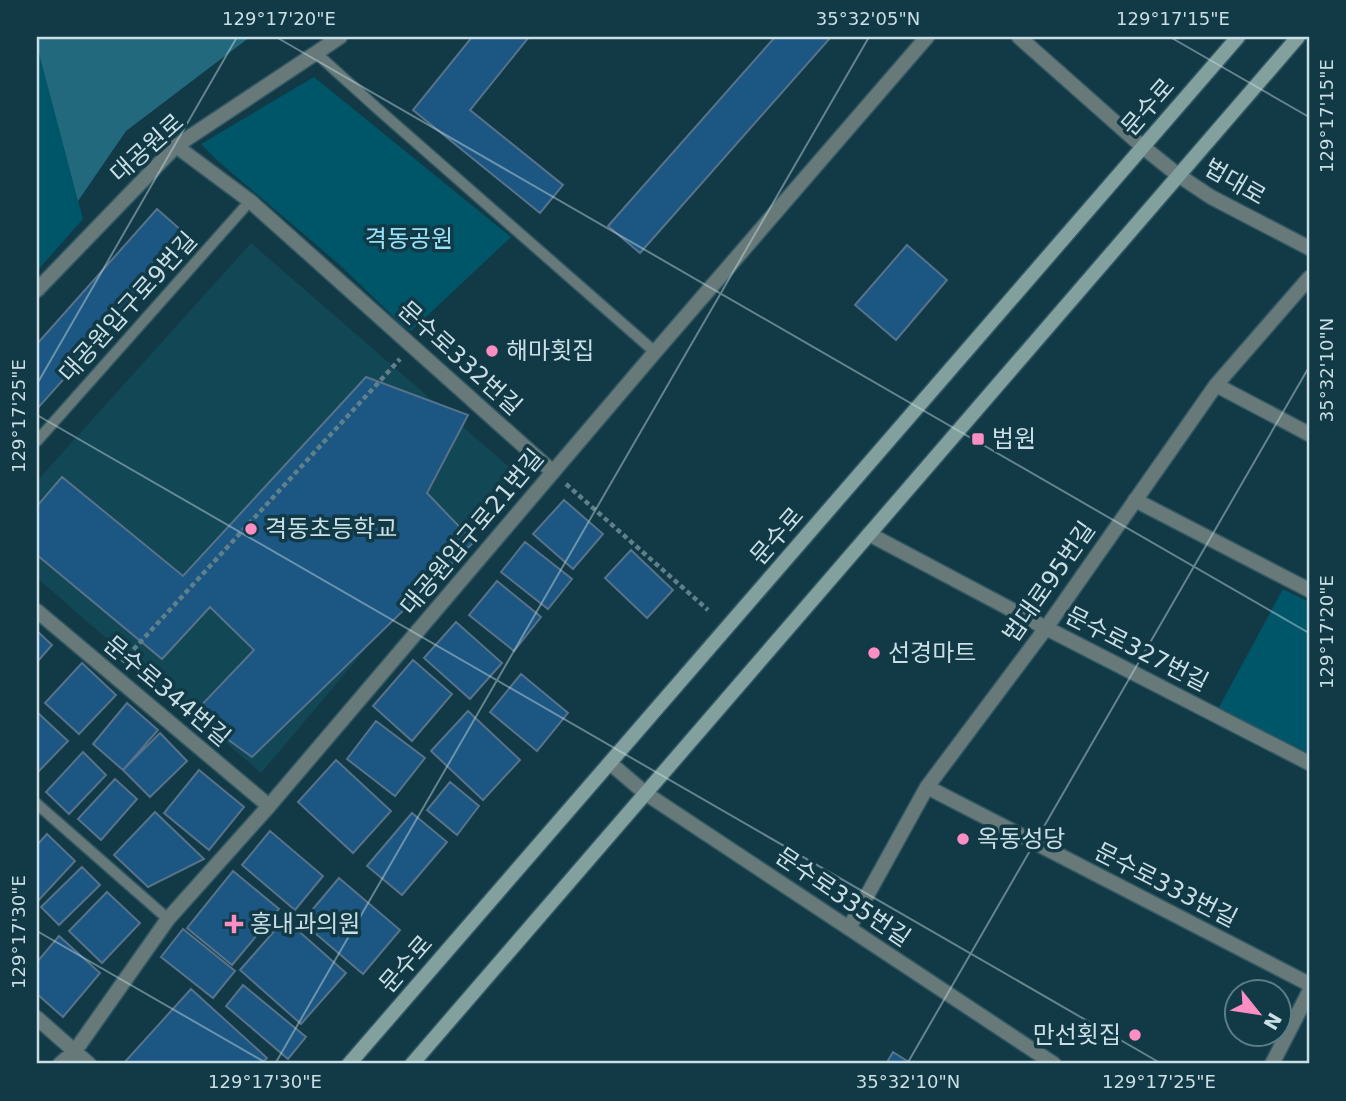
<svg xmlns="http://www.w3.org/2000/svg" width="1346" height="1101" font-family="'DejaVu Sans','Noto Sans KR',sans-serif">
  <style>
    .built { fill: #124755 }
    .green { fill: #005669 }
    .forest { fill: #23697d }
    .building { fill: #1c5682; stroke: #57728a; stroke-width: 2 }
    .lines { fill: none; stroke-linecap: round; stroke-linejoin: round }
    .service-casing { stroke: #325863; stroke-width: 13 }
    .minor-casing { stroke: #325863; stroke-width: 17 }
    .tertiary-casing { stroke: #325863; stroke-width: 17 }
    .secondary-casing { stroke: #325863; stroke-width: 17 }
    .path { stroke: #5f808a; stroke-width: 4.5; stroke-dasharray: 5 3.5; stroke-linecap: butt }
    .service { stroke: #677978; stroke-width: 10 }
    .minor { stroke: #677978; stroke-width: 14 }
    .tertiary { stroke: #677978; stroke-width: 14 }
    .secondary { stroke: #82a09e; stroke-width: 14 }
    .ticks { fill: none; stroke: #c9dee5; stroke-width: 2; stroke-opacity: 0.45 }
    .poi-dot { fill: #fb8fc4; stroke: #113a46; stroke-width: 2.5 }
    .labels { text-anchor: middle; stroke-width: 7; stroke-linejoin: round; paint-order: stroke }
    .street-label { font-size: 24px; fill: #c9dee5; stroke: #113a46 }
    .park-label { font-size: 24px; fill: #9de1f6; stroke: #113a46 }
    .poi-label { font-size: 24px; fill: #c9dee5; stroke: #113a46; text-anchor: start }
    .neatline { fill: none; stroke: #c9dee5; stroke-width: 2.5 }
    .ticks-label { font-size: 18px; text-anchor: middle; fill: #c9dee5 }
  </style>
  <rect width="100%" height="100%" fill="#113a46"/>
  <!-- built -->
  <path class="built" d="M251,243l264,229 -254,301 -224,-195v-97z"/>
  <!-- green -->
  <path class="green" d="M37,46l46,173 -46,52z
    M314,77l197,160 -100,94 -9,-6 -62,-60 -121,-103 -18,-18z
    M1283,589l26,13v152l-91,-45z"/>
  <!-- forest -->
  <path class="forest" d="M37,37h213l-124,94 -48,70 -41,-155z"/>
  <!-- building -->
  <path class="building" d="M472,37h57l-59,73 93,75 -23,28 -127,-103z
    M775,37h56l-191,216 -32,-27z
    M157,209l33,29 -153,171v-65z
    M907,245l40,35 -51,60 -41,-35z
    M366,377l102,38 -41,78 47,49 -222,215 -59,-43 61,-64 -44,-43 -48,52 -125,-104v-49l25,-29 121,99z
    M564,500l39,34 -30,35 -40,-35z
    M525,542l47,37 -24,30 -47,-37z
    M631,550l42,40 -26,28 -42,-40z
    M497,581l44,36 -27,34 -45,-36z
    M456,622l46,41 -32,36 -46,-41z
    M37,631l15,14 -15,17z
    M413,660l39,34 -40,47 -39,-35z
    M82,663l34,32 -37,39 -34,-31z
    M521,674l47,39 -31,38 -47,-39z
    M127,703l31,27 -35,40 -30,-26z
    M468,711l52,49 -37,40 -52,-49z
    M38,713l30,28 -31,32v-59z
    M376,721l49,37 -30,38 -48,-37z
    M160,733l27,28 -37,36 -27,-27z
    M83,752l23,23 -37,39 -23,-22z
    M336,760l55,51 -38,42 -55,-51z
    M199,770l45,37 -35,43 -45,-37z
    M115,779l22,20 -36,41 -23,-21z
    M450,782l29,24 -22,29 -30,-25z
    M155,812l49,47 -56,28 -34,-32z
    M412,813l35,29 -45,53 -35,-29z
    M270,831l53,45 -28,34 -53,-45z
    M47,834l28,27 -38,41v-57z
    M82,867l18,18 -41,40 -18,-18z
    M233,871l46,38 -47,56 -45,-37z
    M339,878l61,52 -37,44 -61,-52z
    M107,892l33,31 -38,40 -33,-32z
    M285,919l61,54 -45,51 -61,-54z
    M183,929l52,42 -22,27 -52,-41z
    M59,936l41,37 -37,44 -26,-23v-32z
    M243,985l63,52 -18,22 -62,-53z
    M191,989l76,69 -6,6h-138z
    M893,1052l19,12h-26z"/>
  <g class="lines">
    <defs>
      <path id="service" d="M316,53l63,57 276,242
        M37,441l213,-240
        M37,804l131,115"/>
      <path id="minor" d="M1019,37l124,110
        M176,146l74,55 303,271
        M37,290l139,-144 164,-109
        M1216,385l93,49
        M1135,500l174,90
        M869,534l177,94 263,135
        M37,611l232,195
        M927,787l382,197
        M849,928l78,-141 119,-159 170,-243 93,-107
        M37,1018l52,46
        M60,1064l15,-13 93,-132 101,-113 386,-454 272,-315
        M1272,1064l37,-72"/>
      <path id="tertiary" d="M1143,147l35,28 33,22 98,51
        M610,763l35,30 409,271"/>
      <path id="secondary" d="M349,1064l889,-1027
        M412,1064l886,-1027"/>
    </defs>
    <!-- service casing -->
    <use href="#service" class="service-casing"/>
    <!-- minor casing -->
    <use href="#minor" class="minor-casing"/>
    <!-- tertiary casing -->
    <use href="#tertiary" class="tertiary-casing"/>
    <!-- secondary casing -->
    <use href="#secondary" class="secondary-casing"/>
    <!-- path -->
    <path class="path" d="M566,484l142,126
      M122,662l278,-303"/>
    <!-- service -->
    <use href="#service" class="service"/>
    <!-- minor -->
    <use href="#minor" class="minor"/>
    <!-- tertiary -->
    <use href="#tertiary" class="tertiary"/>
    <!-- secondary -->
    <use href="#secondary" class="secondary"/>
  </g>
  <!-- ticks -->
  <path class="ticks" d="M276,37l1033,596M1170,37l139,80M37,384l200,-347M37,415l1125,649M37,931l231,133M275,1064l594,-1027M907,1064l402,-697"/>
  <!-- markers -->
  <g class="poi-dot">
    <circle cx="492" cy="351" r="7"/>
    <rect x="971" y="432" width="14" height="14" rx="3.5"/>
    <circle cx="251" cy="529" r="7"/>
    <circle cx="874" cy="653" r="7"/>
    <circle cx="963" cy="839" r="7"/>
    <path d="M230.5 913.5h7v7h7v7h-7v7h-7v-7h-7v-7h7z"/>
    <circle cx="1135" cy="1035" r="7"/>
  </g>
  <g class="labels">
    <!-- street labels -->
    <g class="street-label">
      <text transform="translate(1148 107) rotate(-49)" y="8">문수로</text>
      <text transform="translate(147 148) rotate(-42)" y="8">대공원로</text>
      <text transform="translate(1235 182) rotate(30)" y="8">법대로</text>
      <text transform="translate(128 307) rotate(-48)" y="8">대공원입구로9번길</text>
      <text transform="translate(460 358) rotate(42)" y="8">문수로332번길</text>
      <text transform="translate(472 532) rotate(-50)" y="8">대공원입구로21번길</text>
      <text transform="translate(777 536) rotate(-49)" y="8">문수로</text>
      <text transform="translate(1049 582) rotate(-55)" y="8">법대로95번길</text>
      <text transform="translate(1137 649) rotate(27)" y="8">문수로327번길</text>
      <text transform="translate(167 691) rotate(40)" y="8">문수로344번길</text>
      <text transform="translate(1166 885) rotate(27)" y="8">문수로333번길</text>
      <text transform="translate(843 897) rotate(34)" y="8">문수로335번길</text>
      <text transform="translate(406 964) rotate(-49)" y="8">문수로</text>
    </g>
    <!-- park labels -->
    <g class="park-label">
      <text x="409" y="247">격동공원</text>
    </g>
    <!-- poi labels -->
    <g class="poi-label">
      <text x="506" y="359">해마횟집</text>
      <text x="992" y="447">법원</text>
      <text x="265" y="537">격동초등학교</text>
      <text x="888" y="661">선경마트</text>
      <text x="977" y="847">옥동성당</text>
      <text x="250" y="932">홍내과의원</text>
      <text x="1121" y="1043" text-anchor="end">만선횟집</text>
    </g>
  </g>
  <!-- border -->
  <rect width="1346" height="1101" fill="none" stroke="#113a46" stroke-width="77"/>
  <!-- north arrow -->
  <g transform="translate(1258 1013) rotate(120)"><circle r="33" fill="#113a46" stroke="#5b7c86" stroke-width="2"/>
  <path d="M0-5L12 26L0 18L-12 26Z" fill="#fb8fc4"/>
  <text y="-10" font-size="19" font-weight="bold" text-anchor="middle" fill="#c9dee5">N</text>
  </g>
  <rect x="38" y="38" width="1270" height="1024" class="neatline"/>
  <g class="ticks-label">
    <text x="279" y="25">129°17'20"E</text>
    <text x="868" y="25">35°32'05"N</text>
    <text x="1173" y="25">129°17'15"E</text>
    <text transform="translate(1327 116) rotate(-90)" y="6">129°17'15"E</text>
    <text transform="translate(1327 370) rotate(-90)" y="6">35°32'10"N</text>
    <text transform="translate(19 416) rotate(-90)" y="6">129°17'25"E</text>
    <text transform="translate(1327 632) rotate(-90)" y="6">129°17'20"E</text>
    <text transform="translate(19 932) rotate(-90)" y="6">129°17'30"E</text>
    <text x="265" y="1088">129°17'30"E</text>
    <text x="908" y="1088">35°32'10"N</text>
    <text x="1159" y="1088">129°17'25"E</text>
  </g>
</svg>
